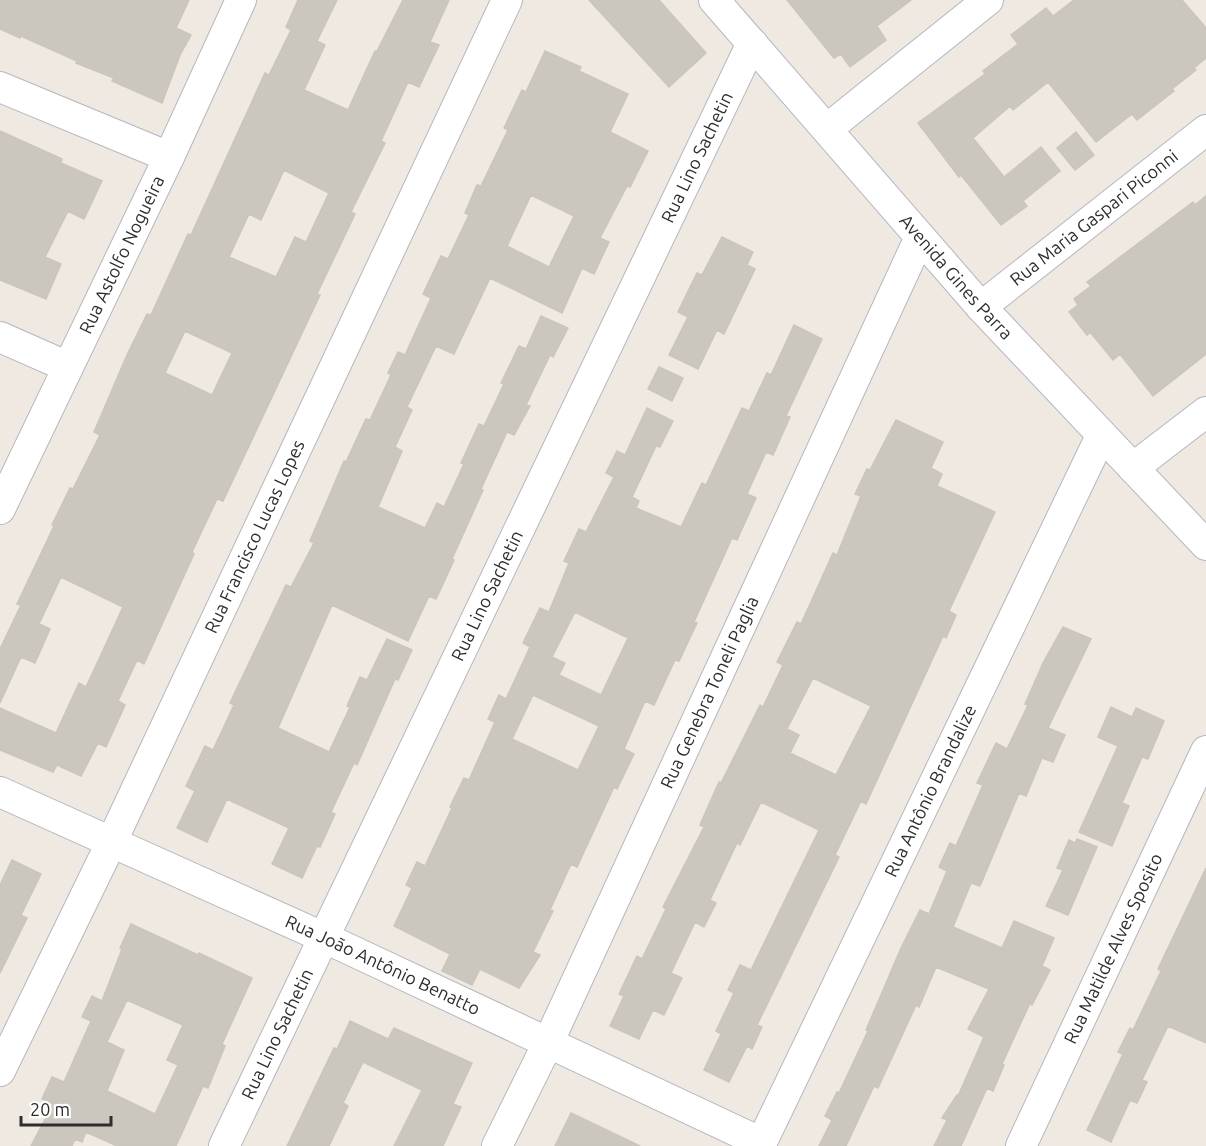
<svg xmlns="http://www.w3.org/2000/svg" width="1206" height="1146" font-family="Ubuntu,sans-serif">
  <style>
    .building { fill: #cbc7bf; stroke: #cbc5ba; stroke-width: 1.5; fill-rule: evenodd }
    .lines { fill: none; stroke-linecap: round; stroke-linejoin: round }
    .minor-casing { stroke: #b4b7c1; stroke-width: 32 }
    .minor { stroke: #fff; stroke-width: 30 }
    .labels { text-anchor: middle; stroke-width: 4.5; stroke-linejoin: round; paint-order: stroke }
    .street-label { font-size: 18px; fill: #2e2e2e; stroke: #fff }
  </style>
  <rect width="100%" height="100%" fill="#efe9e1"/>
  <!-- building -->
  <path class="building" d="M0,0h189l-13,28 15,7 -11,20 -18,48 -50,-22 2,-3 -38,-15 1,-2 -56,-25 -1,2 -20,-9z
    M298,0h39l-20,41 8,4 -21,45 44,20 27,-59h2l26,-51h46l-19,42 9,3 -20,42 -11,-5 -27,59 4,2 -34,69 4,2 -38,80 3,1 -97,206 -6,-2 -25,53 2,2 -50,110 -7,-4 -19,41 7,4 -19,42 -8,-4 -17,33 -24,-11 -4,7 -53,-22v-42l56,25 23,-50 7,4 37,-80 -62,-30 -22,47 11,5 -15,34 -14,-6 -21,46v-54l21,-44 -4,-1 37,-78 -2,-1 18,-37 3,1 27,-54 -6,-3 33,-77 20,-41 4,1 37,-81 3,1 74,-162 4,2 22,-45 -5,-3zM284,170l45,23 -23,49 -11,-5 -19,40 -47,-20 20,-43 12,6zM185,331l47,22 -20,42 -47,-22z
    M589,0h70l47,53 -37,34z
    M787,0h124l-34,26 9,14 -36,27 -9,-13 -7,4z
    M1074,0h108l24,28v30l-12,10 2,2 -24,19 2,2 -37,29 -5,-6 -36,28 -48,-60 -35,28 -3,-4 -37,32 31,39 37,-30 19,24 -37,30 4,5 -26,19 -40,-50 -2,2 -41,-54 67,-49 -2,-3 35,-27 -7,-9 35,-27 7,8z
    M545,51l36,16 -2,4 49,23 -18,38 38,19 -18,36 -3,-1 -27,52 9,4 -15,32 -12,-6 -20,45 -72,-35 -36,76 -18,-8 -29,61 5,3 -17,37 7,4 -24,56 47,21 12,-25 7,4 20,-43 -3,-1 18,-39 5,2 20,-42 -3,-1 18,-37 7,3 15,-33 27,12 -15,29 -3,-2 -24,50 4,1 -16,29 -7,-3 -26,57 2,1 -31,69 2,1 -18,39 -7,-3 -21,45 -76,-36 -54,123 51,24 21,-45 -3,-1 13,-29 7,3 20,-41 25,11 -14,30 -3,-1 -38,86 -3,-2 -23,49 4,2 -15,33 -3,-1 -15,32 -30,-14 17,-36 -62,-29 -20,43 -30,-14 18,-37 -9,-5 19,-40 8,4 21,-45 -4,-2 56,-118 5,2 23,-44 -4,-2 34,-80 2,1 20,-43 4,1 21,-45 -3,-2 10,-21 7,3 26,-57 -8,-4 18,-38 7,3 21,-44 -4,-2 12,-28 4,1 27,-56 -4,-2 18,-38 4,2zM531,195l43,21 -25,51 -42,-21z
    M0,131l62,28 -1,4 41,18 -18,38 -16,-8 -23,46 16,7 -15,35 -46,-19z
    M1076,132l18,23 -19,15 -18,-22z
    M1206,196v158l-53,42 -33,-42 -7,6 -23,-28 -3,3 -18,-23 9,-7 -4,-6 17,-13 -4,-4 106,-80 2,3z
    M722,237l31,15 -6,13 8,4 -31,65 -7,-4 -19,39 -29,-14 19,-38 -10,-5 19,-39 5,2z
    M794,325l28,14 -36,77 4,1 -17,38 -7,-3 -19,42 9,4 -19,42 -5,-2 -38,84 3,1 -18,38 -4,-1 -21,45 -9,-4 -21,48 10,5 -17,35 -3,-2 -37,80 -6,-3 -21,46 3,1 -20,41 7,3 -21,33 -39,-19 -8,16 -30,-14 8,-17 -56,-28 18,-38 -6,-3 11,-23 8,4 27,-58 -2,-1 14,-29 5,2 26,-58 -7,-3 11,-24 7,4 24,-52 -7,-4 17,-35 9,4 20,-49 -5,-2 15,-32 7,3 28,-55 -8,-4 11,-22 8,4 22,-47 26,13 -13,26 -4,-1 -24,51 7,4 -3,7 45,19 21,-44 4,2 36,-77 7,3 18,-38 4,2zM575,612l53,26 -27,57 -42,-20 6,-12 -13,-6zM533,695l66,31 -21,44 -66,-31z
    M659,367l24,11 -11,23 -24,-12z
    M896,420l47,22 -12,26 11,6 -5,12 58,26 -46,99 7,4 -10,23 -3,-2 -77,168 -5,-3 -26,54 4,2 -82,168 5,2 -10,22 -5,-3 -18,36 -25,-12 17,-36 -5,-3 18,-38 -6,-3 12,-25 11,5 68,-140 -58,-28 -21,43 -3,-2 -27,57 6,3 -12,24 -9,-5 -24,51 11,5 -18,37 -11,-5 -14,29 -29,-13 14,-30 -5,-2 18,-38 5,3 24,-50 -3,-2 41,-80 -4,-2 19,-43 2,1 39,-78 3,2 20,-42 -6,-3 20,-40 4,2 32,-71 4,2 24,-59 -6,-2 12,-25 3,1zM813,678l58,28 -35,69 -46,-22 9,-18 -12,-6z
    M1063,627l28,12 -43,89 17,7 -12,27 -11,-4 -16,38 -7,-3 -39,93 -9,-3 -18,44 49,21 12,-27 40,17 -12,28 8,4 -18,35 -2,-2 -28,61 2,1 -11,26 -6,-3 -26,58h-27l13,-26 -5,-2 15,-23 1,1 26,-59 -16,-8 21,-40 -53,-22 -17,40 -3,-2 -38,83 -4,-2 -28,60h-27l13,-26 -7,-4 12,-24 2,1 29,-62 -2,-1 35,-82 19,-38 9,4 18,-43 -8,-4 11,-24 6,3 27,-61 -6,-2 19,-40 11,6 21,-44 -3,-1 18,-41z
    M1111,707l21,10 4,-9 28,13 -16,38 -6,-2 -20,46 7,3 -17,40 -33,-14 39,-86 -20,-9z
    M1077,839l20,8 -29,68 -22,-9 17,-36 -6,-2 12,-28 6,3z
    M12,860l29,14 -20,41 6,3 -27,55v-88z
    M1206,868v175l-38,-17 -26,54 5,2 -10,21 -7,-3 -19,42 -24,-12 36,-76 -5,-2 12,-24 3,2 28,-59 -3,-2z
    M131,924l67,31 1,-2 53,25 -30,66 3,2 -17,42 -5,-2 -27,60h-59l-31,-14 -4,10 -7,-3 -3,7h-41l22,-42 -11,-5 10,-22 12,5 27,-61 -9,-4 10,-21 10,5 20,-52 -2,-1zM127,1000l56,25 -16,35 11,5 -23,49 -48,-23 17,-41 -17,-8z
    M350,1021l38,18 6,-11 78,35 -19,41 8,3 -18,39h-49l28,-56 -59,-28 -20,41 5,3 -19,40h-42l47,-98 3,1z
    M571,1113l69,33h-85z"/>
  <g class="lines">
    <defs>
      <g id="minor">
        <path id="s1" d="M714,0l267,307 225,238"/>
        <path d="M0,87l169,70"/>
        <path d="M827,129l161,-129"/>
        <path id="s2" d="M981,307l225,-177"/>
        <path d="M0,337l68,30"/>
        <path d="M1133,468l73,-56"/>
        <path id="s3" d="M0,509l169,-352 72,-157"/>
        <path id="s4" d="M0,792l325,146 437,205"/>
        <path id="s5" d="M0,1071l112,-230 395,-841"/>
        <path id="s6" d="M224,1146l528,-1103"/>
        <path id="s7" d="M497,1146l51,-103 372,-806"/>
        <path id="s8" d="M760,1146l341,-710"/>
        <path id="s9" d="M1021,1146l185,-395"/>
      </g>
    </defs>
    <!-- minor casing -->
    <use href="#minor" class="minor-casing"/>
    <!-- minor -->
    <use href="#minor" class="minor"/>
  </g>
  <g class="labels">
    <!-- street labels -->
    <g class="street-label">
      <text dy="6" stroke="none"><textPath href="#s6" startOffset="1096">Rua Lino Sachetin</textPath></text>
      <text dy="6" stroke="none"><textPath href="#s2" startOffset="144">Rua Maria Gaspari Piconni</textPath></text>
      <text dy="6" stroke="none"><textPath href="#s3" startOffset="282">Rua Astolfo Nogueira</textPath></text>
      <text dy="6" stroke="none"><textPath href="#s1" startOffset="368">Avenida Gines Parra</textPath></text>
      <text dy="6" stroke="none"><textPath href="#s5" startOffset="592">Rua Francisco Lucas Lopes</textPath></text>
      <text dy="6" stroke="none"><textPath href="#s6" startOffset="610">Rua Lino Sachetin</textPath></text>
      <text dy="6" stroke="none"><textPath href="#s7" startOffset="501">Rua Genebra Toneli Paglia</textPath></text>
      <text dy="6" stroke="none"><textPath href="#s8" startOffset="394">Rua Antônio Brandalize</textPath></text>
      <text dy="6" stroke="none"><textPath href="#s9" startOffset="218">Rua Matilde Alves Sposito</textPath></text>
      <text dy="6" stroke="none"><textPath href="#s4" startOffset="420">Rua João Antônio Benatto</textPath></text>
      <text dy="6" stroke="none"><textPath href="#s6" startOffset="124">Rua Lino Sachetin</textPath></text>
    </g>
  </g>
  <!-- scale -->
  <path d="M21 1116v9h90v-9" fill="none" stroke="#2e2e2e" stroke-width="3"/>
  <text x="30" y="1116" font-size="18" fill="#2e2e2e" stroke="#ffffff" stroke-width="4.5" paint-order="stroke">20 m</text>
</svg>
